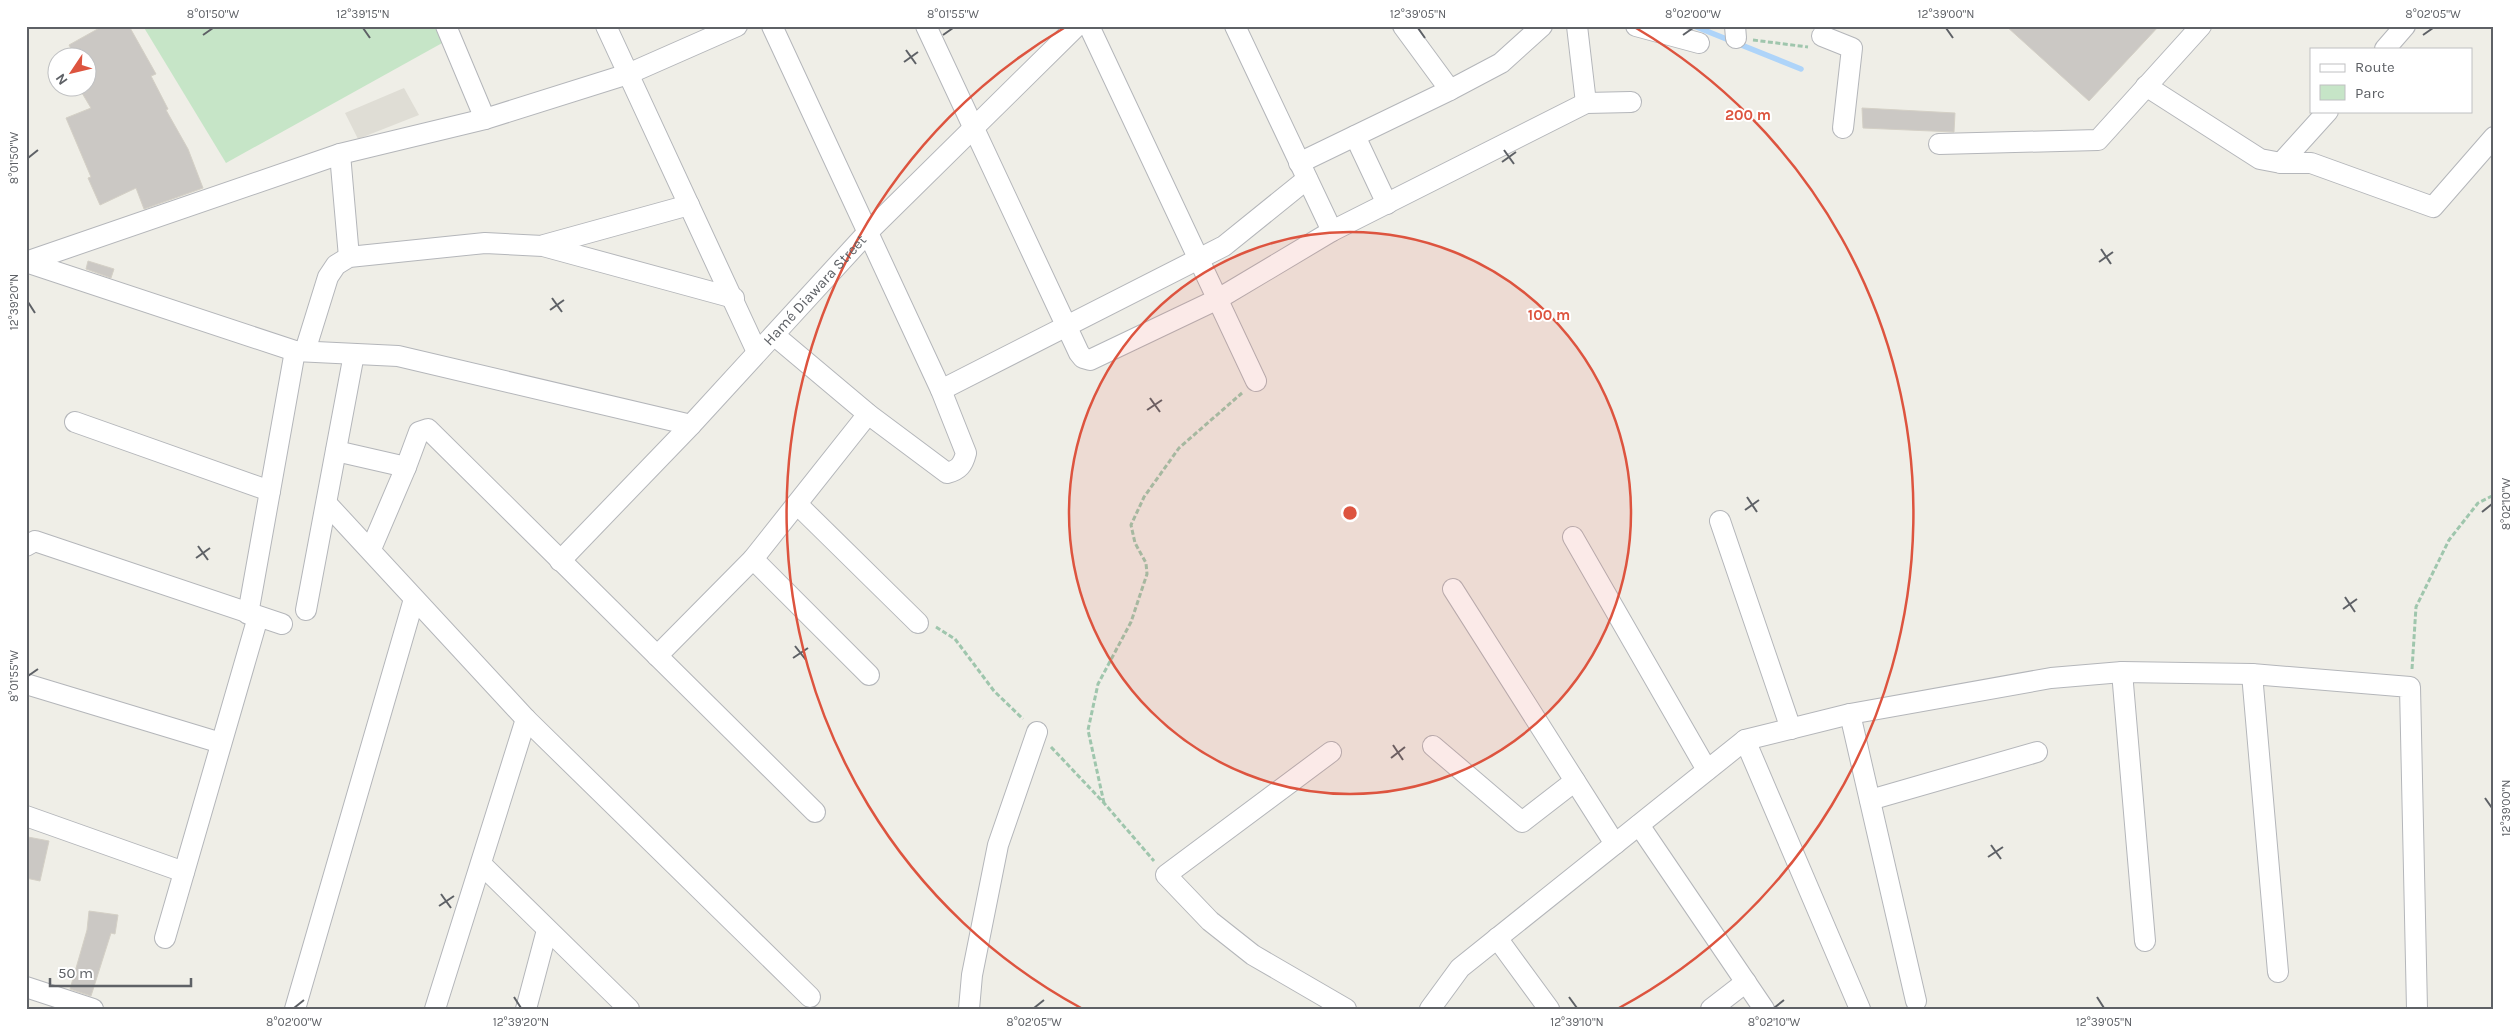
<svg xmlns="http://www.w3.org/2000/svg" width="2520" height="1035" font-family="Karla,sans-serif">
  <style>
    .education { fill: #dfddd5 }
    .park { fill: #c6e5c7 }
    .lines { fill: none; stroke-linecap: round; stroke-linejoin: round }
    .stream { stroke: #aed4f9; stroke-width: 5.5 }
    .building { fill: #cbc8c4; stroke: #d4d0c6 }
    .minor-casing { stroke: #b4b6ba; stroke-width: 22 }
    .path { stroke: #9fc6ad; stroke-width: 3; stroke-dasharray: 5 2.5; stroke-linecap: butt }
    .minor { stroke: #fff; stroke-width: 20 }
    .ticks { fill: none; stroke: #5e6166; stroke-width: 2 }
    .ring { fill: none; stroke: #dd543f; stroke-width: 2.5 }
    .labels { text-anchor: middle; stroke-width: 4; stroke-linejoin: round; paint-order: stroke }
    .street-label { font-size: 15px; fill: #5e6166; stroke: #fff }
    .centre { fill: #dd543f; stroke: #fff; stroke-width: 2.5 }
    .ring-label { font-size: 15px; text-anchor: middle; font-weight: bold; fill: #dd543f; stroke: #fff; stroke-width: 4; stroke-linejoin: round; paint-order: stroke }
    .neatline { fill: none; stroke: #5e6166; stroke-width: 2 }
    .ticks-label { font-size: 12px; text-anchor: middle; fill: #5e6166 }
  </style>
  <rect width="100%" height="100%" fill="#efeee7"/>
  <!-- education -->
  <path class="education" d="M404,88l15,27 -61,24 -13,-26z"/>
  <!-- park -->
  <path class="park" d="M143,26h293l8,16 -218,121z"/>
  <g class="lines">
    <!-- stream -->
    <path class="stream" d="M1694,26l107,43"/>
  </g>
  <!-- building -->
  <path class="building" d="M103,26h26l27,48 -5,2 17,33 -2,1 22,39 15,39 -59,21 -8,-21 -36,17 -12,-27 3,-1 -25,-59 25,-10 -12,-20h9v-30h-12l-7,-13z
    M2006,26h153l-70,75z
    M1862,108l93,5 -1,19 -91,-4z
    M88,261l26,8 -3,9 -25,-9z
    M28,837l21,4 -9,40 -14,-3z
    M89,911l29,4 -3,19 -4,-1 -20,63 -21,-7 17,-59z"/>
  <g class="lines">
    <defs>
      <g id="minor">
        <path d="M446,26l39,93"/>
        <path d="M606,26l151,326"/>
        <path d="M772,26l169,364 25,63c-3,12 -7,17 -19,20l-79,-59 -94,-79"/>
        <path d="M926,26l153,327 4,5 7,2 128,-61 114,-68 254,-128 45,-1"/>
        <path d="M1089,26l167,355"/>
        <path d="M1235,26l97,205"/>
        <path d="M1403,26l47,64"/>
        <path d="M1577,26l9,77"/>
        <path d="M1636,26l63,17"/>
        <path d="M1735,26l1,12"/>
        <path d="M1822,36l30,12 -9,80"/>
        <path d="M2385,49l20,-23"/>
        <path d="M2146,86l114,73 21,4h30l122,44 61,-70"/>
        <path d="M1355,136l32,68"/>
        <path d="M1939,144l159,-4 103,-114"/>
        <path d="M340,154l9,103"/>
        <path d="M1299,163l151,-73 51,-27 41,-37"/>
        <path d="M2281,163l47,-52"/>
        <path d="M544,245l145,-40"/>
        <path d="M26,262l314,-108 145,-35 143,-45 109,-48"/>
        <path d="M26,262l269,89 103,5 293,69"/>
        <path d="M305,351l23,-74 8,-12 13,-8 136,-14 58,3 191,52"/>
        <path d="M941,390l283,-144 83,-67"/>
        <path d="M75,422l195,69"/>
        <path d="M336,451l70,16"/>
        <path d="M797,504l121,119"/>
        <path d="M328,505l198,214 284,278"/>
        <path d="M1720,521l71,208"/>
        <path d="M1573,537l134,233"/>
        <path d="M26,546l9,-5 247,83"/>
        <path d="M371,549l35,-82 13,-35 9,-3 387,383"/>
        <path d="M753,559l116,116"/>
        <path id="s1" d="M560,561l131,-136 177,-193 209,-206"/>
        <path d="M1453,589l162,255"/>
        <path d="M306,610l48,-256"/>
        <path d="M248,614l47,-263"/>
        <path d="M657,656l96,-97 115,-145"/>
        <path d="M2122,672l23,269"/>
        <path d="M2252,674l26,298"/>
        <path d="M26,684l195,59"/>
        <path d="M1850,714l66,287"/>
        <path d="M1745,740l115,269"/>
        <path d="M1433,746l89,76 53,-41"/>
        <path d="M1331,752l-165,123 44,46 43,34 93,54"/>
        <path d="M1870,800l167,-48"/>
        <path d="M26,816l158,56"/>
        <path d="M1639,825l125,184"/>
        <path d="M481,864l148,145"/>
        <path d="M165,938l93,-321"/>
        <path d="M1497,938l52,71"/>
        <path d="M26,987l67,22"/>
        <path d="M295,1009l119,-410"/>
        <path d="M435,1009l91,-290"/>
        <path d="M526,1009l21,-79"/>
        <path d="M969,1009l3,-34 26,-130 39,-113"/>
        <path d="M1430,1009l30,-41 285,-228 105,-26 201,-36 71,-6 130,2 158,13 7,322"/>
        <path d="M1711,1009l35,-27"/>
      </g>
    </defs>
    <!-- minor casing -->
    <use href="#minor" class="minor-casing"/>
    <!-- path -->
    <path class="path" d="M1753,40l55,7
      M936,627l19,12 39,52 29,28
      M2412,669l4,-62 33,-67 29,-37 16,-8
      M1051,747l53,56 50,58
      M1104,803l-16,-73 10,-46 33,-62 16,-48 -1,-11 -11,-20 -4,-18 13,-28 35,-49 63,-55"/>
    <!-- minor -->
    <use href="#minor" class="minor"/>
  </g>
  <!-- ticks -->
  <path class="ticks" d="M363,28l7,10M1418,28l7,10M1946,28l7,10M203,35l10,-7M943,35l10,-7M1683,35l10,-7M2423,35l10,-7M906,50l10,14M904,62l14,-10M1504,150l10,14M28,158l10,-8M1502,162l14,-10M2101,249l10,15M2099,262l14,-10M552,298l10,14M28,302l7,11M550,310l14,-10M1150,398l10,14M1147,410l15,-10M1747,497l10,15M1745,510l14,-10M2482,512l10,-8M198,546l10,14M196,558l14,-10M2345,597l10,15M2343,609l14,-10M795,646l11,14M793,658l15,-10M28,676l10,-7M1393,745l10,15M1391,758l14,-11M2485,798l7,10M1991,845l10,14M1988,857l15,-10M441,894l10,14M439,906l15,-10M514,997l7,11M1569,997l8,11M2097,997l7,11M294,1008l10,-8M1034,1008l10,-8M1774,1008l10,-8"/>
  <!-- distance rings -->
  <circle cx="1350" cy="513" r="281" fill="#dd543f" fill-opacity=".12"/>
  <g class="ring">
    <circle cx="1350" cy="513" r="281"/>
    <path d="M1081 1008A563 563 0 0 1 1064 28M1636 28A563 563 0 0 1 1619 1008"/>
  </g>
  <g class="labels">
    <!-- street labels -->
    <g class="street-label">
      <text dy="5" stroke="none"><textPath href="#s1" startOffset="372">Hamé Diawara Street</textPath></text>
    </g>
  </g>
  <circle cx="1350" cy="513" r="8" class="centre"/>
  <g class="ring-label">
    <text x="1748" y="120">200 m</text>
    <text x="1549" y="320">100 m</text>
  </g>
  <!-- border -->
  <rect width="2520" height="1035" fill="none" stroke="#ffffff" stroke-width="55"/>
  <!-- legend -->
  <rect x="2310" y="48" width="162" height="65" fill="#ffffff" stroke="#bfc0c2"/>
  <rect x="2320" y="64" width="25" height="8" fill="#ffffff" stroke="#bfc0c2"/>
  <text x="2355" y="72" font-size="15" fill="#5e6166">Route</text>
  <rect x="2320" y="85" width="25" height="15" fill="#c6e5c7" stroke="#bfc0c2"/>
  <text x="2355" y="98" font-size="15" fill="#5e6166">Parc</text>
  <!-- north arrow -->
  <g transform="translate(72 72) rotate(235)"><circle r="24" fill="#ffffff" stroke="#bfc0c2"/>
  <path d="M0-4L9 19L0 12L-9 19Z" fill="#dd543f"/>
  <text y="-8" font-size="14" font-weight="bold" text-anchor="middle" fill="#5e6166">N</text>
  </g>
  <!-- scale -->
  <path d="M50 978v8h141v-8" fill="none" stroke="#5e6166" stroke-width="2.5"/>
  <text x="58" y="978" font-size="15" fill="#5e6166" stroke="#ffffff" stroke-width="4" paint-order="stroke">50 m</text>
  <rect x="28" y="28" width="2464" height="980" class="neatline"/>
  <g class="ticks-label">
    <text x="213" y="18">8°01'50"W</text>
    <text x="363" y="18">12°39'15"N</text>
    <text x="953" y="18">8°01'55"W</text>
    <text x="1418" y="18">12°39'05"N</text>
    <text x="1693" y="18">8°02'00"W</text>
    <text x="1946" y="18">12°39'00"N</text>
    <text x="2433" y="18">8°02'05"W</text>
    <text transform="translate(14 158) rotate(-90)" y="4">8°01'50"W</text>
    <text transform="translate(14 302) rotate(-90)" y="4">12°39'20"N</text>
    <text transform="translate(2506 504) rotate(-90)" y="4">8°02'10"W</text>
    <text transform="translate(14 676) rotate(-90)" y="4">8°01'55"W</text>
    <text transform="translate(2506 808) rotate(-90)" y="4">12°39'00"N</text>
    <text x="294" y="1026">8°02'00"W</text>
    <text x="521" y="1026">12°39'20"N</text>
    <text x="1034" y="1026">8°02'05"W</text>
    <text x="1577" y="1026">12°39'10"N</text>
    <text x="1774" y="1026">8°02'10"W</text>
    <text x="2104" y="1026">12°39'05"N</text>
  </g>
</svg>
